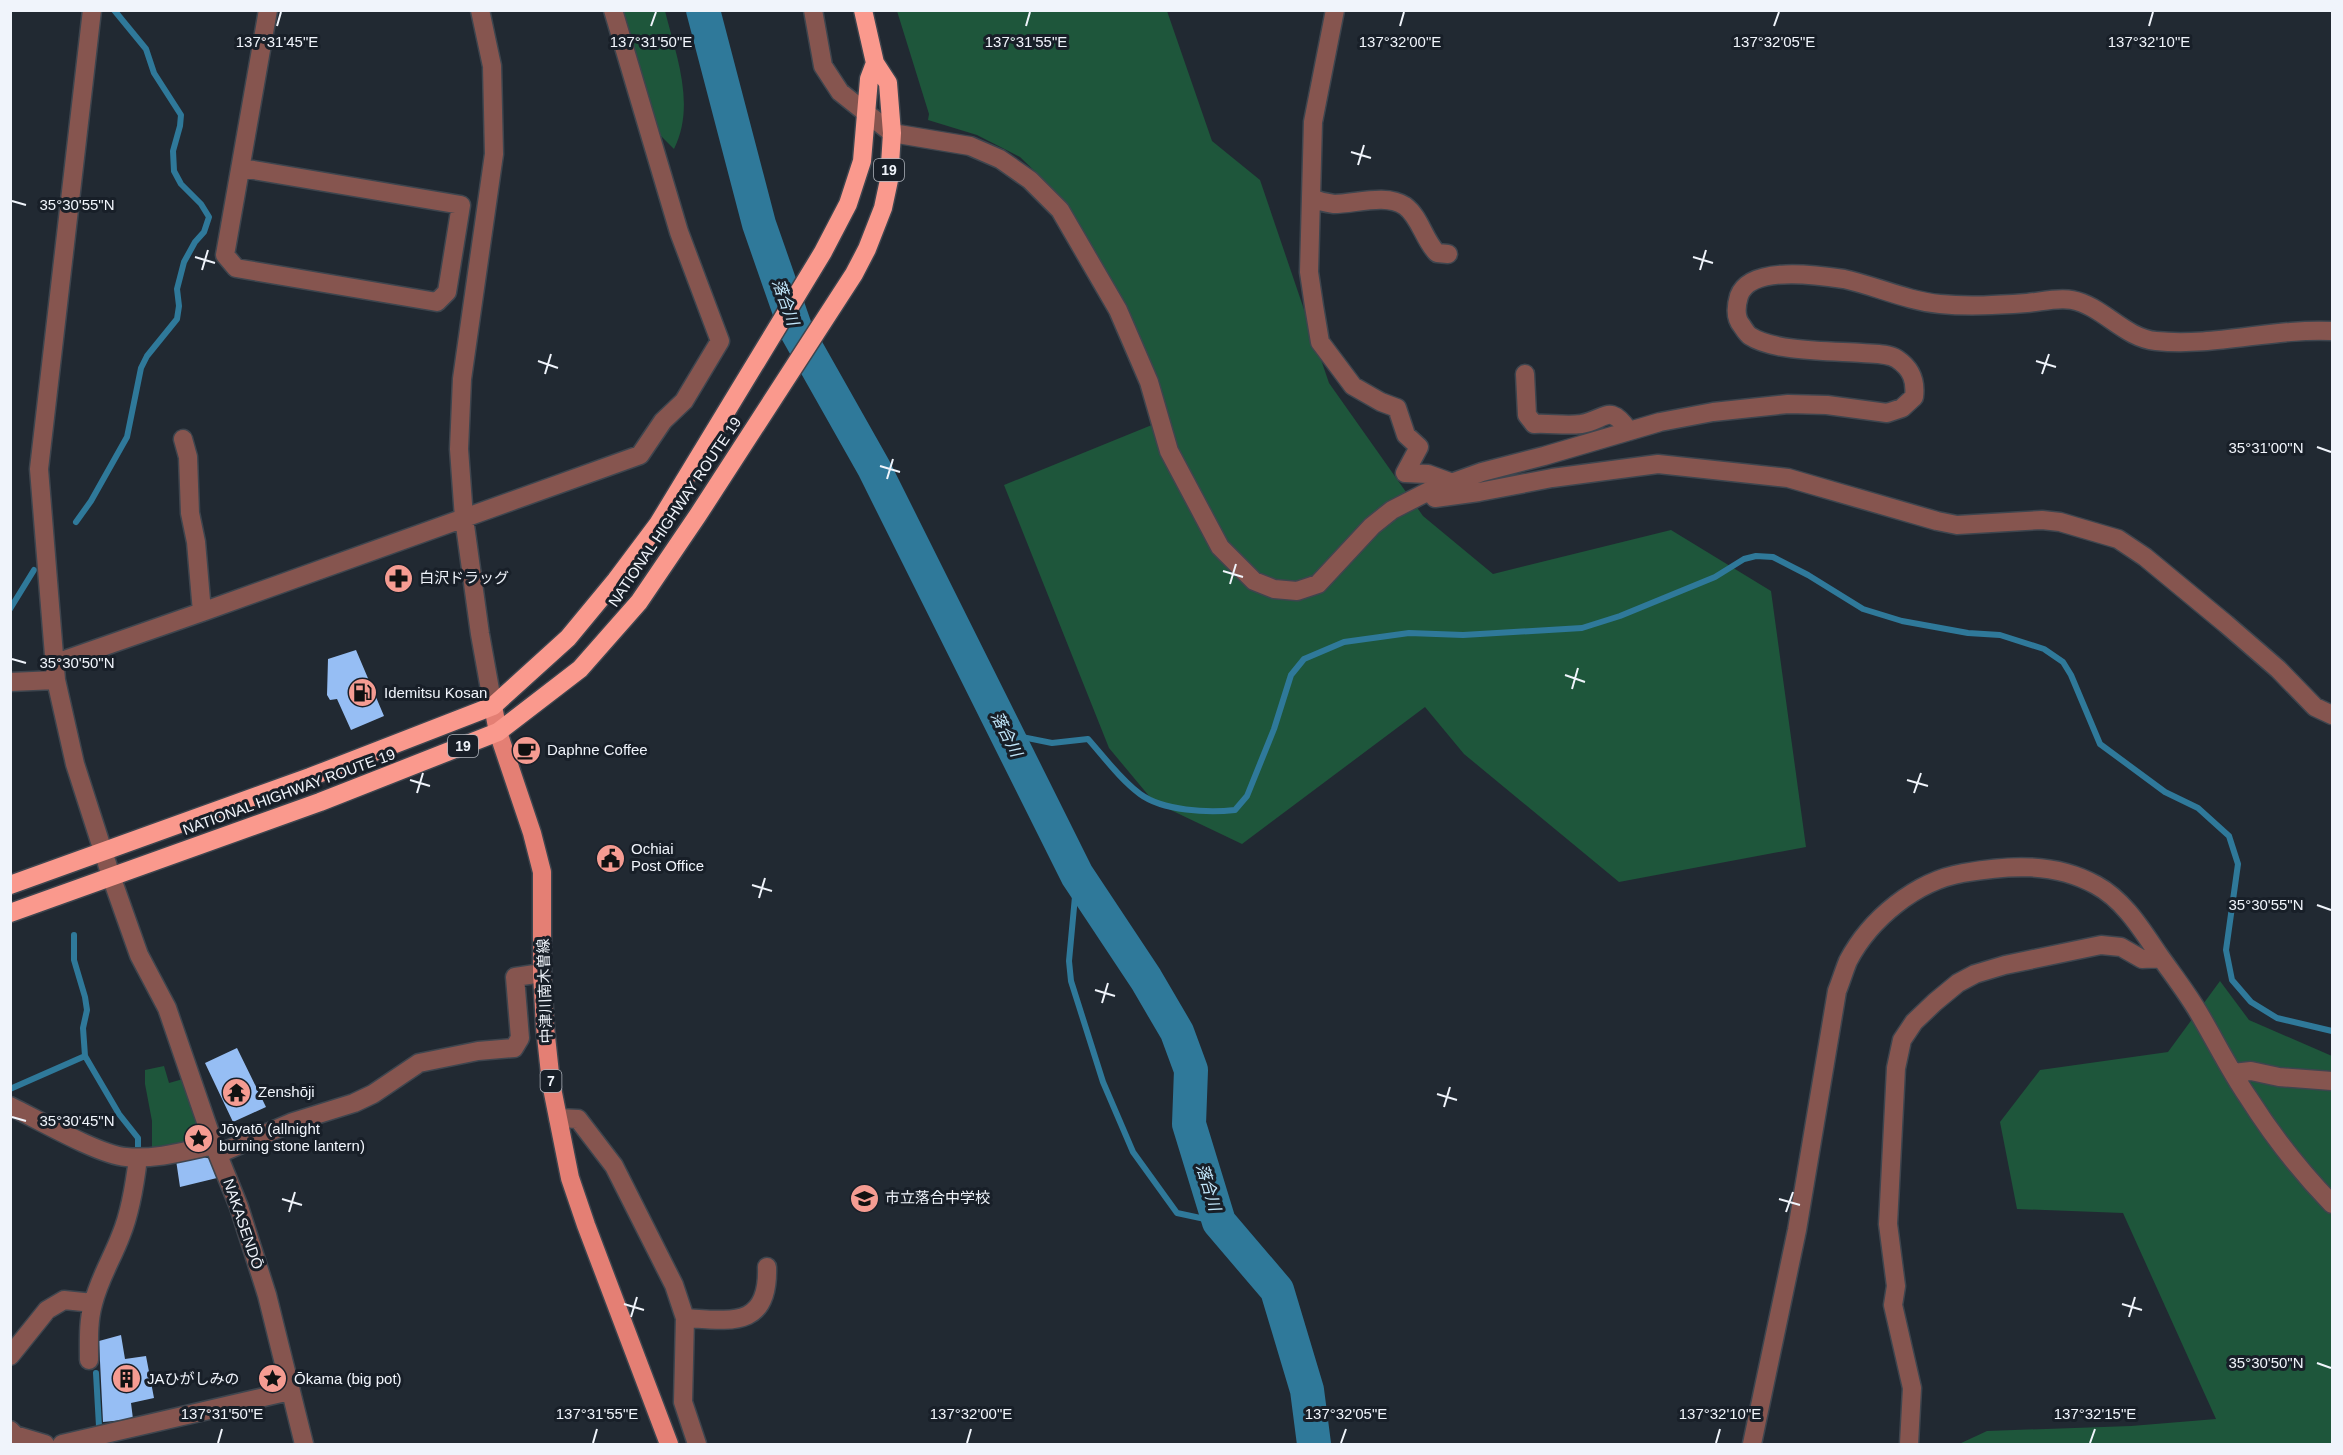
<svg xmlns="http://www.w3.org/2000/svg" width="2343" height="1455" font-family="Arial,'Noto Sans JP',sans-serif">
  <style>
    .green { fill: #1e563b }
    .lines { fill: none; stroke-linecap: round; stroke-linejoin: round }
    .stream { stroke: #2f799a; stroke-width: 6 }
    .river { stroke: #2f799a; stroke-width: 34 }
    .building { fill: #96bef4 }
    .minor-casing { stroke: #3e454e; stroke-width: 21 }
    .major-casing { stroke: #3e454e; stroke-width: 21 }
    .highway-casing { stroke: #3e454e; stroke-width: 21 }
    .minor { stroke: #86554f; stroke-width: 18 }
    .major { stroke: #e47f74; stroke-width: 18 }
    .highway { stroke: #fa998d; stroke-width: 18 }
    .ticks { fill: none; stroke: #f0f4fb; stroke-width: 2 }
    .labels { text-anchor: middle; stroke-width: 6; stroke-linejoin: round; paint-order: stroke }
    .shield { fill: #181f28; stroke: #afb4bc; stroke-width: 1.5 }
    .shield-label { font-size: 14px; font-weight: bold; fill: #f0f4fb }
    .street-label { font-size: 15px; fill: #f0f4fb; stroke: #181f28 }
    .poi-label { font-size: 15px; fill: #f0f4fb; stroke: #181f28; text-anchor: start }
    .water-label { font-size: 16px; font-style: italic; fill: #c3e8fc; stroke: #181f28 }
    .ticks-label { font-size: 15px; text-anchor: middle; fill: #f0f4fb; stroke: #181f28; stroke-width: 6; stroke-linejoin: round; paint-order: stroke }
  </style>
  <rect width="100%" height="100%" fill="#212932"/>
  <!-- green -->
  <path class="green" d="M617,11h48c11,44 31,94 9,138l-21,-21z
    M897,11h270l45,130 48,39 69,203 94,133 70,58 178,-44 100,61 35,256 -187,35 -155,-128 -39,-47 -183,137 -88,-42 -45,-54 -105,-263 165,-67 -19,-59 -33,-69 -41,-67 -25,-36 -31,-30 -43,-22 -49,-15 1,-6z
    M2220,981l29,39 83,36v388h-373l28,-13 144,-5 85,-7 -93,-206 -106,-4 -17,-87 40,-52 128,-18z
    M164,1066l5,17 14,-4 19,61 -50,8v-27l-7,-37v-14z"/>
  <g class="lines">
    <!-- stream -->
    <path class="stream" d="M76,522l15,-21 36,-64 14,-69 6,-12 30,-37 2,-13 -2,-17 7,-27 11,-20 9,-10 5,-15 -8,-13 -20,-20 -7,-13 -1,-20 7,-25 1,-11 -27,-42 -8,-24 -32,-39
      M10,609l24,-39
      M1007,734l45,9 36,-4c16,18 32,40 52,55 23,17 68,19 95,16l12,-14 27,-67 17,-54 13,-16 40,-17 65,-9 54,2 119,-7 38,-12 95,-39 29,-18 12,-3 17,1 35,18 55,34 39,12 66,12 32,2 44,14 19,13 8,13 29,69 65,48 33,16 31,28 9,28 -12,86 6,30 19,22 26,16 55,13
      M1077,875l-8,86 2,20 32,101 30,70 44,61 42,9
      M74,935v25l11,37 2,13 -4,18 2,28 34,58 19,24v11
      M10,1089l75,-33
      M96,1373l4,71"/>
    <!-- river -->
    <path class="river" d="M703,10l56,214 37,106 78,138 203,407 69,104 31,53 14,38 -2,54 30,98 58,68 30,100 7,54"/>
  </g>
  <!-- building -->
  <path class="building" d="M356,650l28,66 -33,14 -14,-31 -7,1 -3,-5 1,-36z
    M237,1048l29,59 -33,15 -28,-59z
    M195,1155l16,4 6,19 -37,9 -4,-27z
    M121,1335l4,24 21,-3 8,42 -23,5 2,16 -30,3 -4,-81z
    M276,1372l3,11 -10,3 -3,-12z"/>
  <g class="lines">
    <defs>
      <path id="minor" d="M92,10l-53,459 17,211 19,84 36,112 28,79 28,53 47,137 25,62 28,88 37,149
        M480,10l12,56 2,88 -32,225 -3,70 5,69 16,116 13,72
        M813,10l10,56 17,26 25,20 27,21 78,13 30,13 30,21 30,30 58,100 31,72 20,69 51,96 34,34 20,8 23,2 21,-7 54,-58 20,-16 37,-19 53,-19 62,-16 116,-34 53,-10 75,-8 39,1 60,8 15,-5 12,-11c2,-16 -2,-28 -17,-38 -9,-6 -24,-5 -35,-6 -29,-2 -88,-1 -112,-17 -3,-2 -6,-7 -8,-10 -7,-8 -6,-20 -3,-30 11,-31 79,-21 105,-17 32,7 63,22 96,25 29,3 58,1 87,-1 13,-1 31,-6 45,-3 31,6 52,38 84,41 59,6 117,-13 176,-10
        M1335,10l-22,112 -4,150 5,34 6,36 33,44 28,16 16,6 9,27 13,12 -14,26 23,1 22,8
        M242,168l219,37 -14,87 -10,10 -201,-34 -11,-13 43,-245
        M1311,198c7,3 15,5 23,6 21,0 52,-11 71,2 15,11 19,34 32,47l11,1
        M1525,374l2,41 7,9c15,-1 32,2 47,0 25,-4 28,-22 48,7
        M1429,491l6,7 44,-6 73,-14 106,-14 130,14 149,43 20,4 85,-5 18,2 58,17 27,18 81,67 52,45 37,38 17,8
        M202,612l438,-157 23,-34 21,-20 36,-60 -41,-109 -66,-222
        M56,663l146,-51 -6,-70 -6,-29 -2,-56 -5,-18
        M10,682l46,-2
        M2233,1073l18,-2 28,6 53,4
        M10,1106c27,13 89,49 116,51 28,3 60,-6 88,-12
        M558,1118l20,1 36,47 60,119 11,33 -2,84 14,42
        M218,1154l75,-32 61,-19 19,-9 46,-31 59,-12 36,-3 6,-10 -5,-61 27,-4
        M685,1318c47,3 84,10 82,-51
        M10,1356l37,-46 17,-10 29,3
        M89,1360c0,-19 -1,-38 4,-56 6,-25 19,-45 28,-69 10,-24 14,-52 17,-77
        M10,1430l5,5 30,9
        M62,1444l228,-53
        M1752,1444l45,-214 40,-239c4,-10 7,-20 11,-30 22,-42 68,-80 115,-88 45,-8 92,-11 133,12 28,15 46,45 63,70 14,20 29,39 41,60 16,27 30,56 48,82 24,38 53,75 84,107
        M1909,1444l3,-56 -19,-83 3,-19 -8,-62 8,-156 6,-28 12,-18 21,-20 23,-19 17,-9 30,-9 96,-20 20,2 21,12 19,-1"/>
      <path id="major" d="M493,706l5,26 34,101 10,39v101l3,54 6,56 19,95 16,47 83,219"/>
      <path id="highway" d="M10,885l300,-108 183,-71 75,-68 48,-58 42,-56 165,-272 25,-48 14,-43 7,-82 6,-16
        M10,913l310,-111 178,-70 82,-63 59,-67 59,-87 156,-241 13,-25 16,-41 6,-28 3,-47 -4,-50 -13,-20 -12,-53"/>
    </defs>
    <!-- minor casing -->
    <use href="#minor" class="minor-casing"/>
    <!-- major casing -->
    <use href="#major" class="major-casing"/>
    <!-- highway casing -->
    <use href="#highway" class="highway-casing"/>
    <!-- minor -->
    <use href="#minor" class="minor"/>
    <!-- major -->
    <use href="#major" class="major"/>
    <!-- highway -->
    <use href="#highway" class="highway"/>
  </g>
  <!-- ticks -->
  <path class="ticks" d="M277,26l4,-14M651,26l5,-14M1026,26l4,-14M1400,26l4,-14M1774,26l5,-14M2149,26l4,-14M1351,152l20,6M1358,165l6,-20M12,201l14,4M195,257l20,6M1693,257l20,6M202,270l6,-20M1700,270l6,-20M538,361l20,7M2036,361l20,6M545,374l6,-20M2042,374l7,-20M2317,447l14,5M880,466l20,6M887,479l6,-20M1223,571l20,6M1230,584l6,-20M12,659l14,4M1565,675l20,7M1572,689l6,-21M410,780l20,6M1907,780l21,6M417,793l6,-20M1914,793l7,-20M752,885l20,6M759,898l6,-20M2317,905l14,5M1095,990l20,6M1102,1003l6,-20M1437,1094l20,6M1444,1107l6,-20M12,1117l14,4M282,1199l20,6M1779,1199l21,6M289,1212l6,-20M1786,1212l7,-20M624,1304l20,6M2122,1304l20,6M631,1317l6,-20M2129,1317l6,-20M2317,1363l14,5M218,1443l4,-14M593,1443l4,-14M967,1443l4,-14M1341,1443l5,-14M1716,1443l4,-14M2090,1443l5,-14"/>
  <!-- icons -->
  <defs>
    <symbol id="pharmacy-disc" viewBox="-11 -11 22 22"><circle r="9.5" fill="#f59c92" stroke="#181f28"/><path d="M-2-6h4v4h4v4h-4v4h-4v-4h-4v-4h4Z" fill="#111"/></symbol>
    <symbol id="fuel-disc" viewBox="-11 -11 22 22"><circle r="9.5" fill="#f59c92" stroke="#181f28"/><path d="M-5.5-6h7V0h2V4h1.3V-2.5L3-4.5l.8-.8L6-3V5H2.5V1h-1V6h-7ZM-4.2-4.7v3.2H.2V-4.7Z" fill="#111"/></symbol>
    <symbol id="cafe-disc" viewBox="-11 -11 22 22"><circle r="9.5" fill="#f59c92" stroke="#181f28"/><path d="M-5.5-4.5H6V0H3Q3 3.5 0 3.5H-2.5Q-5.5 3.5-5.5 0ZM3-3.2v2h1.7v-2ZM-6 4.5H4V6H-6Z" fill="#111"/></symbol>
    <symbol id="civic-disc" viewBox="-11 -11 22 22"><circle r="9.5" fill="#f59c92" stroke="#181f28"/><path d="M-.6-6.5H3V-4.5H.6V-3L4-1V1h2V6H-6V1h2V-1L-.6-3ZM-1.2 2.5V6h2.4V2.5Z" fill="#111"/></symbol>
    <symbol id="temple-disc" viewBox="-11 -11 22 22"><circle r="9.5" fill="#f59c92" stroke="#181f28"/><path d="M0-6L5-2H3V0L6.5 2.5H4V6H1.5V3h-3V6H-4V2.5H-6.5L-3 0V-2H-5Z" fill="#111"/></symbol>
    <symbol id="sight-disc" viewBox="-11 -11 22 22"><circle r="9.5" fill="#f59c92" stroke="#181f28"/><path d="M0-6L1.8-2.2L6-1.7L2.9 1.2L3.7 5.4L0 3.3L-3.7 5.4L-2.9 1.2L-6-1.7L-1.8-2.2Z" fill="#111"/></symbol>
    <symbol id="school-disc" viewBox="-11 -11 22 22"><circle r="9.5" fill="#f59c92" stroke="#181f28"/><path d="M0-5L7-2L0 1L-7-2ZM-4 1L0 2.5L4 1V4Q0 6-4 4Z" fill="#111"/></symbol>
    <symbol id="building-disc" viewBox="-11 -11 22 22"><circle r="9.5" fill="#f59c92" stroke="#181f28"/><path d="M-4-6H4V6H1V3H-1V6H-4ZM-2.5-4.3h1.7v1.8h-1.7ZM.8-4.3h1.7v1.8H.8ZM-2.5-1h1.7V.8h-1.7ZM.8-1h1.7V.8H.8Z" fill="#111"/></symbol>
  </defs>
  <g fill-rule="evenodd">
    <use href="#pharmacy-disc" x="382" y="562" width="33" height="33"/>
    <use href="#fuel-disc" x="346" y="676" width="33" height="33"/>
    <use href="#cafe-disc" x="510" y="734" width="33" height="33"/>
    <use href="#civic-disc" x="594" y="842" width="33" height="33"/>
    <use href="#temple-disc" x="220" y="1076" width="33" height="33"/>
    <use href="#sight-disc" x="182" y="1122" width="33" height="33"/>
    <use href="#school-disc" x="848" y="1182" width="33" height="33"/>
    <use href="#building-disc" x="110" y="1362" width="33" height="33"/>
    <use href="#sight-disc" x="256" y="1362" width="33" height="33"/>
  </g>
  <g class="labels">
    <!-- shield labels -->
    <g class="shield">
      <rect x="874" y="159" width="30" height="22" rx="4.5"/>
      <rect x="448" y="735" width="30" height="22" rx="4.5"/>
      <rect x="540.5" y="1070" width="21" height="22" rx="4.5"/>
    </g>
    <g class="shield-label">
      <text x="889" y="175">19</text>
      <text x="463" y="751">19</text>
      <text x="551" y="1086">7</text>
    </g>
    <!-- street labels -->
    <g class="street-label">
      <text transform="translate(675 512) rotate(-56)" y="5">NATIONAL HIGHWAY ROUTE 19</text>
      <text transform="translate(289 792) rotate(-20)" y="5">NATIONAL HIGHWAY ROUTE 19</text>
      <text transform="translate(545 991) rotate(-92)" y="5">中津川南木曽線</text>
      <text transform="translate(243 1224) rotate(71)" y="5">NAKASENDŌ</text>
    </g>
    <!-- poi labels -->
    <g class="poi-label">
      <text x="419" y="583">白沢ドラッグ</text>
      <text x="384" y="698">Idemitsu Kosan</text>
      <text x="547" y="755">Daphne Coffee</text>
      <text x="631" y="854">Ochiai<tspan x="631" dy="17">Post Office</tspan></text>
      <text x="258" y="1097">Zenshōji</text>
      <text x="219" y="1134">Jōyatō (allnight<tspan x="219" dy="17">burning stone lantern)</tspan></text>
      <text x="885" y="1203">市立落合中学校</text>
      <text x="147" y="1384">JAひがしみの</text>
      <text x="294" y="1384">Ōkama (big pot)</text>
    </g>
    <!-- water labels -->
    <g class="water-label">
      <text transform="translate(786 302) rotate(70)" y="6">落合川</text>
      <text transform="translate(1007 734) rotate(63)" y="6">落合川</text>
      <text transform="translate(1209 1187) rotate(73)" y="6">落合川</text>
    </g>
  </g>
  <g class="ticks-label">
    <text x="277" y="47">137°31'45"E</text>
    <text x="651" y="47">137°31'50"E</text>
    <text x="1026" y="47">137°31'55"E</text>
    <text x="1400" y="47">137°32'00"E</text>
    <text x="1774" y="47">137°32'05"E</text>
    <text x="2149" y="47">137°32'10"E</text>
    <text x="77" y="210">35°30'55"N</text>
    <text x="2266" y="453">35°31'00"N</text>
    <text x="77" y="668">35°30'50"N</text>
    <text x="2266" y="910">35°30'55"N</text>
    <text x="77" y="1126">35°30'45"N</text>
    <text x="2266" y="1368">35°30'50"N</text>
    <text x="222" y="1419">137°31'50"E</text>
    <text x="597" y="1419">137°31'55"E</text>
    <text x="971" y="1419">137°32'00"E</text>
    <text x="1346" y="1419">137°32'05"E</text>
    <text x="1720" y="1419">137°32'10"E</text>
    <text x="2095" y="1419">137°32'15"E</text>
  </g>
  <!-- border -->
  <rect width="2343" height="1455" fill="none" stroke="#f0f4fb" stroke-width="24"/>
</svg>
